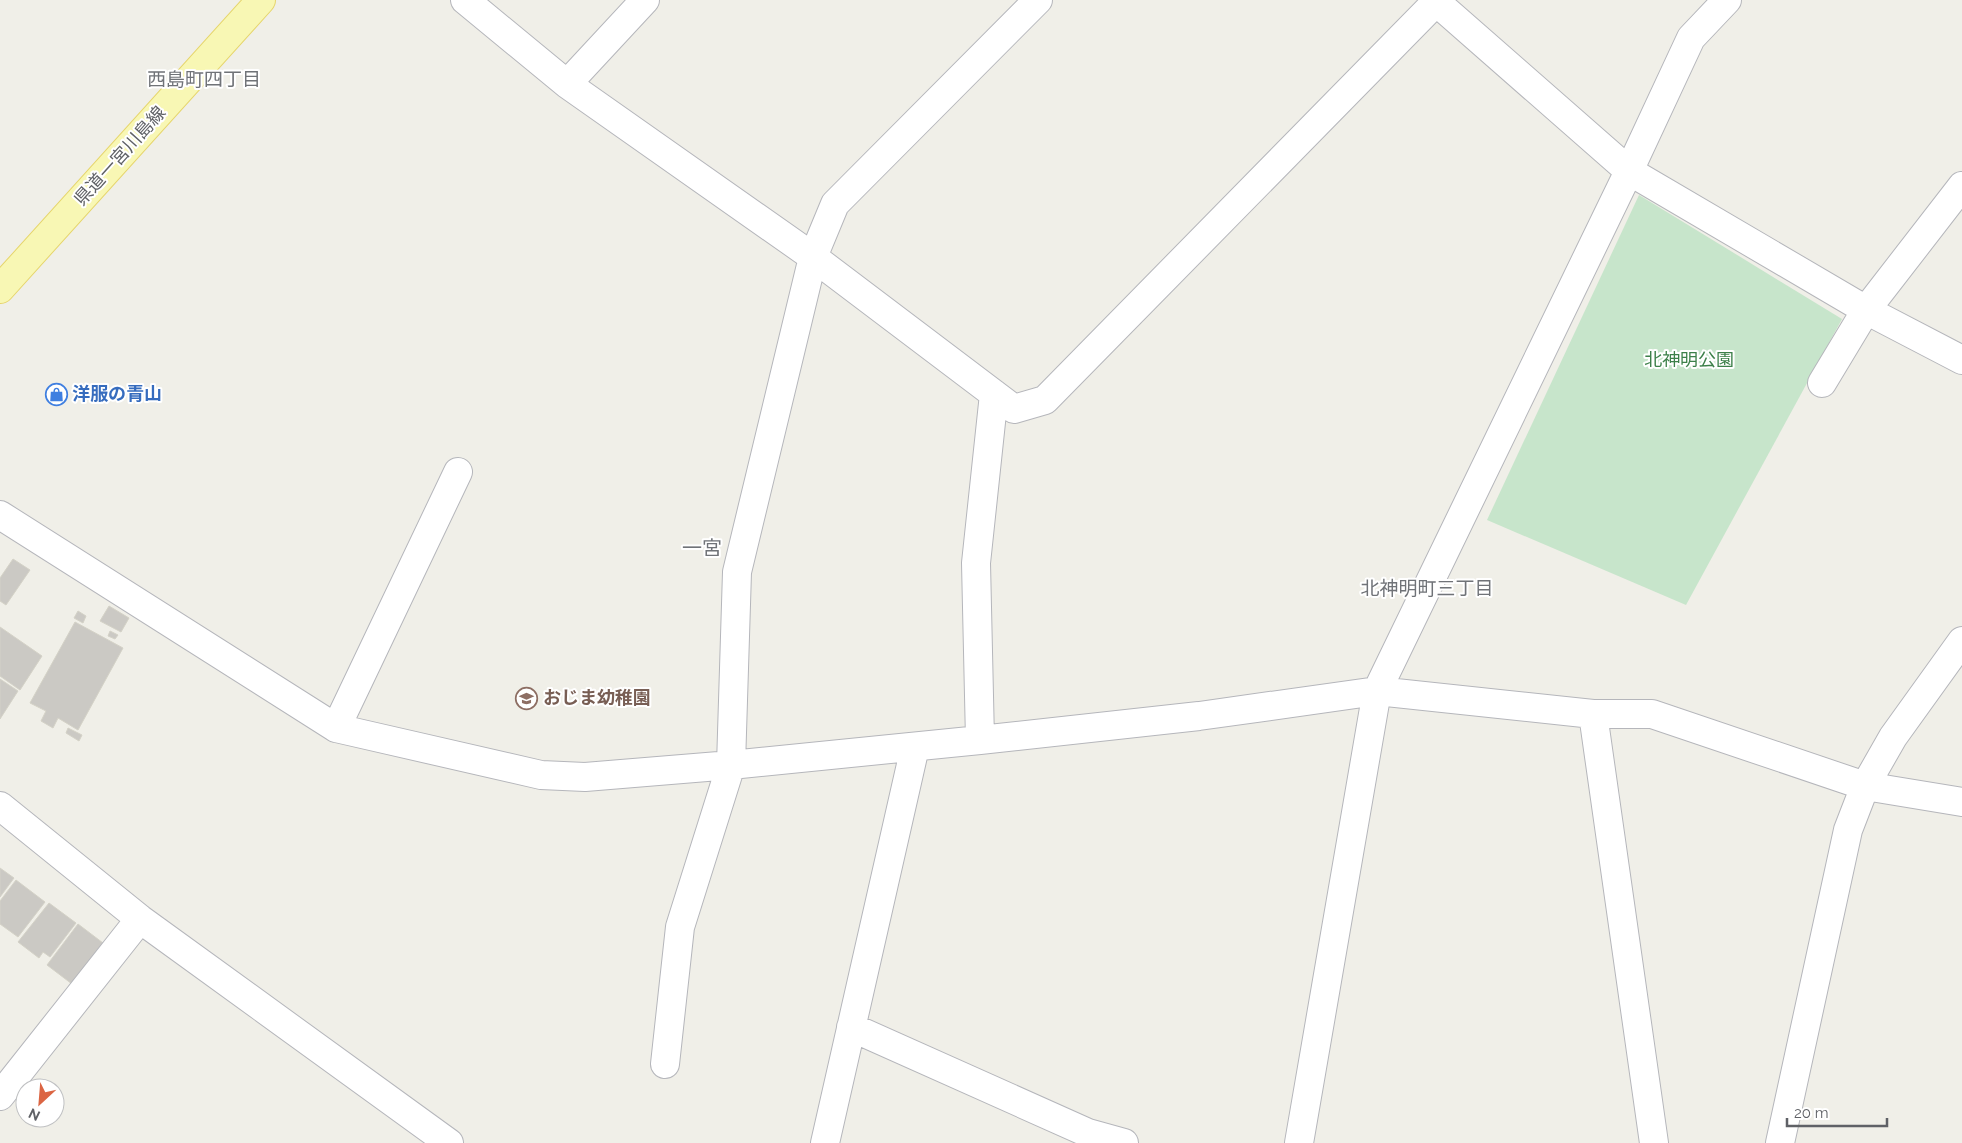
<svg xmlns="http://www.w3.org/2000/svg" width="1962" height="1143" font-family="Raleway,'Noto Sans JP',sans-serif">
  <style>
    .green { fill: #c7e5cb }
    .building { fill: #cbc9c4; stroke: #d4d2c7 }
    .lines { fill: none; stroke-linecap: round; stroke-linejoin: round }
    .minor-casing { stroke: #b5b6bb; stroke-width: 30 }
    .major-casing { stroke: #e6d56b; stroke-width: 30 }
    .minor { stroke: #fff; stroke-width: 28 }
    .major { stroke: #f8f7b4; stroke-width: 28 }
    .labels { text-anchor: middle; stroke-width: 4; stroke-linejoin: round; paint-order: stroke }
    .street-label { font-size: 18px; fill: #5f6166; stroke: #fff }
    .park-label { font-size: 18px; fill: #3d804a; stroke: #fff }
    .shop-label { font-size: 18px; font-weight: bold; fill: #366cbe; stroke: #fff; text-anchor: start }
    .education-label { font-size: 18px; font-weight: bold; fill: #785e54; stroke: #fff; text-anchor: start }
    .neighbourhood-label { font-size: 19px; fill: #707378; stroke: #fff }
    .quarter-label { font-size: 20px; fill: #707378; stroke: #fff }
  </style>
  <rect width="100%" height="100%" fill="#f0efe8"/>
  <!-- green -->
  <path class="green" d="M1639,195l203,124 -156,286 -199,-85z"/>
  <!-- building -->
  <path class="building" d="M13,559l17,11 -24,35 -6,-4v-23z
    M109,606l20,12 -8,14 -21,-11z
    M78,611l8,5 -3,7 -9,-5z
    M75,622l48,26 -45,82 -20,-12 -5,10 -12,-7 5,-10 -16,-8z
    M0,627l42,29 -22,34 -20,-14z
    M110,631l8,4 -3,4 -7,-3z
    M0,679l18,12 -18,28z
    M68,728l14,7 -3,6 -13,-8z
    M0,868l14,10 -14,19z
    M16,880l29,22 -27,35 -18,-13v-23z
    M49,903l27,20 -26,34 -7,-5 -4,6 -21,-16z
    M78,924l25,19 -3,4 4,3 -32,34 -25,-19z"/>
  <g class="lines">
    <defs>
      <path id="minor" d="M465,0l102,84 246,173 201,152 31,-9 393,-400
        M1434,0l195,171 237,139 96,50
        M567,84l78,-84
        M1822,383l44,-73 96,-124
        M0,515l336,213 205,47 44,2 146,-12 249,-25 219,-24 178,-25 216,23h59l213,72 97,16
        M1593,714l61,429
        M336,728l122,-256
        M980,740l-4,-177 18,-169
        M0,806l140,113 309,224
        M851,1027l237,106 36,10
        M665,1064l15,-137 51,-162 6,-193 76,-315 22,-53 203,-204
        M0,1096l140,-177
        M825,1143l90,-396
        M1299,1143l78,-452 252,-520 62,-133 36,-38
        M1780,1143l68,-313 17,-44 28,-49 69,-96"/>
      <path id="major" d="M0,289l261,-289"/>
    </defs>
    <!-- minor casing -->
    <use href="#minor" class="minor-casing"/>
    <!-- major casing -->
    <use href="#major" class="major-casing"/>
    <!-- minor -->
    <use href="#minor" class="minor"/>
    <!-- major -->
    <use href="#major" class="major"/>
  </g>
  <!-- icons -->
  <defs>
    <symbol id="shop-ring" viewBox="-11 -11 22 22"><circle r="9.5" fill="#fff" stroke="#3f7fe0" stroke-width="1.5"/><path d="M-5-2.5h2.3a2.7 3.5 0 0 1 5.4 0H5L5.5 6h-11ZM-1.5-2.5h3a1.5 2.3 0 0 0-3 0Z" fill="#3f7fe0"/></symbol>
    <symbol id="school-ring" viewBox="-11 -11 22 22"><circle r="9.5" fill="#fff" stroke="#8d6e63" stroke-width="1.5"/><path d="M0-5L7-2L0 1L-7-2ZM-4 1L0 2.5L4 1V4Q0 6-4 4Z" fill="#8d6e63"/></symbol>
  </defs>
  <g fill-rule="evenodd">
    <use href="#shop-ring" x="44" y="382" width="25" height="25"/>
    <use href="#school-ring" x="514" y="686" width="25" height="25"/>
  </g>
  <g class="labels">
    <!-- street labels -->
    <g class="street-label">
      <text transform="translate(120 156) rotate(-48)" y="6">県道一宮川島線</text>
    </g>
    <!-- park labels -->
    <g class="park-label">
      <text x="1689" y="366">北神明公園</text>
    </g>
    <!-- shop labels -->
    <g class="shop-label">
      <text x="72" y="400">洋服の青山</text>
    </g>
    <!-- education labels -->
    <g class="education-label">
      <text x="543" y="704">おじま幼稚園</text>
    </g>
    <!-- neighbourhood labels -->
    <g class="neighbourhood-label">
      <text x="204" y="86">西島町四丁目</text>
      <text x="1427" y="595">北神明町三丁目</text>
    </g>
    <!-- quarter labels -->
    <g class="quarter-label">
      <text x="702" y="555">一宮</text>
    </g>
  </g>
  <!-- north arrow -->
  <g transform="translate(40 1103) rotate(206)"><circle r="24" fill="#ffffff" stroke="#bfc0c2"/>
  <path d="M0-4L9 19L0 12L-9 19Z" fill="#db6543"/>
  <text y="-8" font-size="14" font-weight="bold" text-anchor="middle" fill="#5f6166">N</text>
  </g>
  <!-- scale -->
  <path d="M1787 1118v8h100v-8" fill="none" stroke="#5f6166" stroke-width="2.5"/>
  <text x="1794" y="1118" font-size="15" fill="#5f6166" stroke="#ffffff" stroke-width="4" paint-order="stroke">20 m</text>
</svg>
